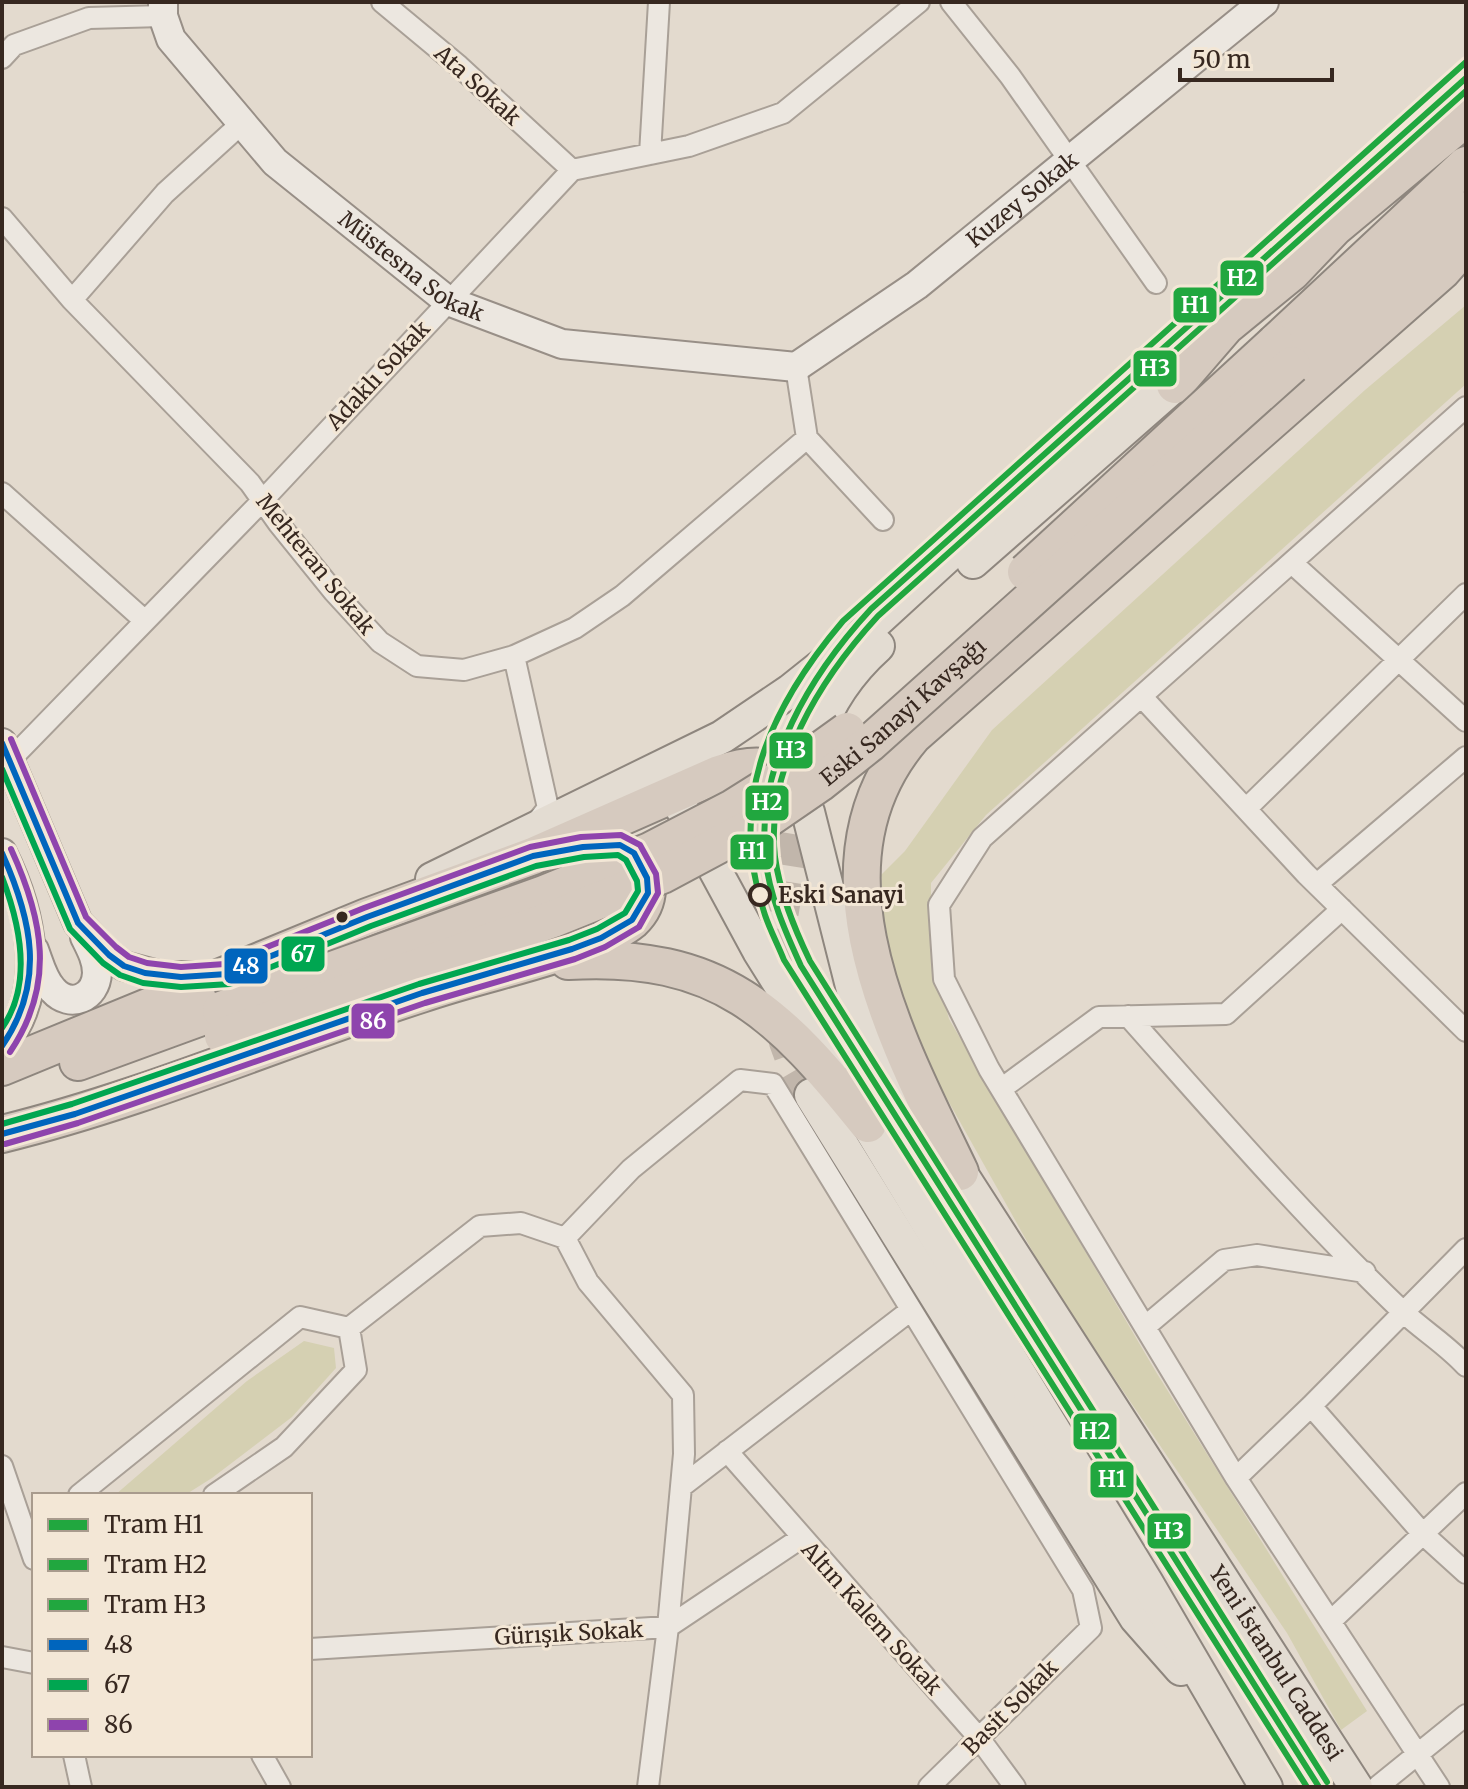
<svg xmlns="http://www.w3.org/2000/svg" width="1468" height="1789" font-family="Merriweather,serif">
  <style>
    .grass { fill: #d5d0b2 }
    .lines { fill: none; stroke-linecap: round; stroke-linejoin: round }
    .primary-tunnel { stroke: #c1b6ab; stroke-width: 32; stroke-dasharray: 32 16; stroke-linecap: butt }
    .street-casing { stroke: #a9a097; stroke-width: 24 }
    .secondary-casing { stroke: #988f87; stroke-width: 32 }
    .primary-casing { stroke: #8e867e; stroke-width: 36 }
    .highway-casing { stroke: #8e867e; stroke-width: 40 }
    .street { stroke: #ece7e0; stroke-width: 20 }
    .secondary { stroke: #ece7e0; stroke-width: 28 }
    .primary { stroke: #e3dcd2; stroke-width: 32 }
    .highway { stroke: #d6cabf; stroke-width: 36 }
    .highway-bridge-casing { stroke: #8e867e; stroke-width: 40; stroke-linecap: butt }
    .highway-bridge { stroke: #d6cabf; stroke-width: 36 }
    .bus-1-casing { stroke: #f3e7d6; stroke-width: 12 }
    .bus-2-casing { stroke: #f3e7d6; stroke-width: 12 }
    .bus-3-casing { stroke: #f3e7d6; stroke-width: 12 }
    .bus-1 { stroke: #0065bd; stroke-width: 6 }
    .bus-2 { stroke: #00a651; stroke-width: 6 }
    .bus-3 { stroke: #8e44ad; stroke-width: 6 }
    .tram-1-casing { stroke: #f3e7d6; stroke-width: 12 }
    .tram-2-casing { stroke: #f3e7d6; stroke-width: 12 }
    .tram-3-casing { stroke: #f3e7d6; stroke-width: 12 }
    .tram-1 { stroke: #21a73f; stroke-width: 6 }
    .tram-2 { stroke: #21a73f; stroke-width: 6 }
    .tram-3 { stroke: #21a73f; stroke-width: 6 }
    .stop-dot { fill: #f3e7d6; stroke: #372820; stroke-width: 4 }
    .bus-dot { fill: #372820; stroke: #f3e7d6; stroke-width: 3 }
    .labels { text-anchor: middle; stroke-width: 6; stroke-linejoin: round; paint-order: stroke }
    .street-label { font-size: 22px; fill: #372820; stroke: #f3e7d6 }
    .stop-label { font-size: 22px; font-weight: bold; fill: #372820; stroke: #f3e7d6; text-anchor: start }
    .line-badge { stroke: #f3e7d6; stroke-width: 3 }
    .badge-label { font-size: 22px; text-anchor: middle; font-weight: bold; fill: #fff }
  </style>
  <rect width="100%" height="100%" fill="#e3dace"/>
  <!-- grass -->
  <path class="grass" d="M1466,305v79l-480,431 -55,68v69l18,67 207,353 211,339 -26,19 -54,-97 -235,-347 -120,-214 -28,-67 -21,-68 -2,-62 24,-24 87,-121 373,-340z
    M304,1341l30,7 2,20 -44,49 -80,61 -27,17h-70l132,-114z"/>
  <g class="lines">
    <!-- primary-tunnel -->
    <path class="primary-tunnel" d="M803,787l-26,161 -2,40 10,54 8,22 18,31"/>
    <defs>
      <path id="street" d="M382,2l77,64 113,104
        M951,2l59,74 146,207
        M2,58l12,-13 75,-27 74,-2
        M650,154l9,-152
        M2,218l70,82 178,183 29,41 55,68 46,50 37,24 47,4 50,-14 61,-28 47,-32 185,-158
        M72,300l93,-107 76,-69
        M796,367l11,71 76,82
        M1466,407l-484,431 -43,67 5,74 45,90 247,409 75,-72 155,-157
        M2,493l142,127
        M1292,563l174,158
        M514,656l34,152 -15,19
        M1142,697l164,177 160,157
        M10,760l253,-260 309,-330 117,-24 94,-33 136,-111
        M1246,809l220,-215
        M1317,884l149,-127
        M1128,1016c89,100 177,202 273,294 21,20 45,34 65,56
        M1001,1089l98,-72 127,-3 116,-105
        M565,1238l66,-69 109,-89 33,4 310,506 8,38 -162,159
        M1146,1326l78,-66 33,-5 108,17
        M1311,1406l112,128 43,39
        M727,1451l252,287 36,49
        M2,1466l32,93
        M1236,1478l203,309
        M681,1487l230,-177
        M79,1495l221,-178 49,11
        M214,1495l70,-48 72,-77 -7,-42 131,-102 41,-3 44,15 23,44 95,113 1,59 -16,173 -20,160
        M1331,1621l135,-128
        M310,1649l358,-22 133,-89
        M2,1657l32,6
        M74,1755l7,32
        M262,1755l18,32
        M1377,1787l89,-72"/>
      <g id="secondary">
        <path id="s1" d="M163,2v14l8,23 104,123 173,139 114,43 234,23 121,-82 347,-283"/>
        <path d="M2,743l76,180 31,32 15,11 38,10h48"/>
        <path d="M2,853c29,58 47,139 0,193"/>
        <path d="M34,950c5,13 9,30 19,40 17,19 43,8 44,-17 0,-13 -6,-24 -12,-36"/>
      </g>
      <g id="primary">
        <path d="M973,562l202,-177"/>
        <path d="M816,738c13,-37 33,-66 62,-92"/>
        <path id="s2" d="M796,784l12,28 46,182 35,77 71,101 396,615"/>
        <path d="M674,794l85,157 71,114"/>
        <path d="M432,879l290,-142 68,-46 79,-63 287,-263 79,-65"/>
        <path d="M811,1095l325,523 45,51"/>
        <path d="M855,1104l292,479 119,204"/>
      </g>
      <path id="highway" d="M1275,343l191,-178
        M1292,365l174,-155
        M1175,385l51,-59 66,-54 42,-44 132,-110
        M568,961c152,-9 211,52 300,163
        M78,1062l137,-50
        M2,1067l365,-150 166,-61 186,-82c27,-9 55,-14 77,10
        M2,1134c143,-35 279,-95 419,-140 55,-19 113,-30 168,-51 14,-6 31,-12 43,-22 20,-19 19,-45 3,-65
        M960,1172c-62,-130 -159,-305 -47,-436l529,-465 24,-27"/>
    </defs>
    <!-- street casing -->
    <use href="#street" class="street-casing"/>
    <!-- secondary casing -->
    <use href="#secondary" class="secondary-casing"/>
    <!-- primary casing -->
    <use href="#primary" class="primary-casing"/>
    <!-- highway casing -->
    <use href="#highway" class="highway-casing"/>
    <!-- street -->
    <use href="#street" class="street"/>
    <!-- secondary -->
    <use href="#secondary" class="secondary"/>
    <!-- primary -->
    <use href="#primary" class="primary"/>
    <!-- highway -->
    <use href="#highway" class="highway"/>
    <defs>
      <g id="highway-bridge">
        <path d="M1026,572l249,-229"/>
        <path d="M221,1010l323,-116 106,-43 83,-43 57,-36 57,-41"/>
        <path id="s3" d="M223,1036l330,-117 109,-44 107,-57 51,-35 49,-39 423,-379"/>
      </g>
    </defs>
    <!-- highway-bridge casing -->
    <use href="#highway-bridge" class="highway-bridge-casing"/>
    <!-- highway-bridge -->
    <use href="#highway-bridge" class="highway-bridge"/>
    <defs>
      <path id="bus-1" d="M2,743l76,180 31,32 15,11 21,7 36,4 46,-3 140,-57 166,-61 50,-9 37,-2 14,8 13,25 1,15 -16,27 -31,18 -29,11 -150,44 -347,121 -73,20
        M2,853c30,67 44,129 0,193"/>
      <path id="bus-2" d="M2,769l68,160 33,34 17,12 23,8 38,4 49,-3 141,-58 165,-60 48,-9 34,-2 8,5 11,21 1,10 -13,22 -28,16 -28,11 -150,44 -347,120 -70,20
        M2,877c18,47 31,107 0,151"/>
      <path id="bus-3" d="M10,1052c46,-68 33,-133 1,-203
        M5,1144l73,-21 347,-120 150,-44 30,-12 34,-20 19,-34 -2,-19 -16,-29 -19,-10 -40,2 -51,10 -166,61 -139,56 -44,3 -34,-4 -18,-6 -13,-10 -30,-30 -75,-178"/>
    </defs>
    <!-- bus-1 casing -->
    <use href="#bus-1" class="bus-1-casing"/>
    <!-- bus-2 casing -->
    <use href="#bus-2" class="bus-2-casing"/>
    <!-- bus-3 casing -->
    <use href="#bus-3" class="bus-3-casing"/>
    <!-- bus-1 -->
    <use href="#bus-1" class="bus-1"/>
    <!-- bus-2 -->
    <use href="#bus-2" class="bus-2"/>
    <!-- bus-3 -->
    <use href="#bus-3" class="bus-3"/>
    <defs>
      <path id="tram-1" d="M1307,1787l-523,-827c-6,-15 -14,-30 -19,-45 -39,-114 5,-208 78,-294l623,-559"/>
      <path id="tram-2" d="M1319,1787l-518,-821c-16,-35 -32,-71 -36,-110 -8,-93 45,-181 106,-247l595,-531"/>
      <path id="tram-3" d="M1327,1782l-517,-821c-16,-33 -30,-67 -35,-104 -10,-90 45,-178 103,-241l588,-525"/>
    </defs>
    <!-- tram-1 casing -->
    <use href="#tram-1" class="tram-1-casing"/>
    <!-- tram-2 casing -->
    <use href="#tram-2" class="tram-2-casing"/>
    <!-- tram-3 casing -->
    <use href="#tram-3" class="tram-3-casing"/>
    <!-- tram-1 -->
    <use href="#tram-1" class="tram-1"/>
    <!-- tram-2 -->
    <use href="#tram-2" class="tram-2"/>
    <!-- tram-3 -->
    <use href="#tram-3" class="tram-3"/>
  </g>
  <!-- markers -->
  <circle class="stop-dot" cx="760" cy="895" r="10"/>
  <circle class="bus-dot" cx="342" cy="917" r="7"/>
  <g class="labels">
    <!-- street labels -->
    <g class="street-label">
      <text transform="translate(478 85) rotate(42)" y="8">Ata Sokak</text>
      <text dy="8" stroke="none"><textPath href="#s1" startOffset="1060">Kuzey Sokak</textPath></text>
      <text dy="8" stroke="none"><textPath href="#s1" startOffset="372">Müstesna Sokak</textPath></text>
      <text transform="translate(378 375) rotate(-47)" y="8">Adaklı Sokak</text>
      <text transform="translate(316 564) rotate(51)" y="8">Mehteran Sokak</text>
      <text dy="8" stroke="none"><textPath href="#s3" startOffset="760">Eski Sanayi Kavşağı</textPath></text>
      <text transform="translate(872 1618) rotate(48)" y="8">Altın Kalem Sokak</text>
      <text transform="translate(569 1633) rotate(-3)" y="8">Gürışık Sokak</text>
      <text dy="8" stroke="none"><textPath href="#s2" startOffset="1010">Yeni İstanbul Caddesi</textPath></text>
      <text transform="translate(1010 1707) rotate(-45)" y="8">Basit Sokak</text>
    </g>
    <!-- stop labels -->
    <g class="stop-label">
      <text x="778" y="903">Eski Sanayi</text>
    </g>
  </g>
  <g class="line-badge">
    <rect x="1219" y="259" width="46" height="38" rx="8" fill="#21a73f"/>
    <rect x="1172" y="286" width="46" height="38" rx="8" fill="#21a73f"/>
    <rect x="1132" y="349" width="46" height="39" rx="8" fill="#21a73f"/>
    <rect x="768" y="731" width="46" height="39" rx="8" fill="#21a73f"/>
    <rect x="744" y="784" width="46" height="38" rx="8" fill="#21a73f"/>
    <rect x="729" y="833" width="46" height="38" rx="8" fill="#21a73f"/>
    <rect x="280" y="935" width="46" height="38" rx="8" fill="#00a651"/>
    <rect x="223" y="947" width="46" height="38" rx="8" fill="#0065bd"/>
    <rect x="350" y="1002" width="46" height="38" rx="8" fill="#8e44ad"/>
    <rect x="1072" y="1412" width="46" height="39" rx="8" fill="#21a73f"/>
    <rect x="1089" y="1460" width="46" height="39" rx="8" fill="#21a73f"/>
    <rect x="1146" y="1512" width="46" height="38" rx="8" fill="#21a73f"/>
  </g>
  <g class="badge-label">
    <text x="1242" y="286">H2</text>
    <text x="1195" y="313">H1</text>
    <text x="1155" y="376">H3</text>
    <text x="791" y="758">H3</text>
    <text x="767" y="810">H2</text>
    <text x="752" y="859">H1</text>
    <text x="303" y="962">67</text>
    <text x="246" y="974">48</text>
    <text x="373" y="1029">86</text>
    <text x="1095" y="1439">H2</text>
    <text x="1112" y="1487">H1</text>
    <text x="1169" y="1539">H3</text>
  </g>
  <!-- border -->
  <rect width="1468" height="1789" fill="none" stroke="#372820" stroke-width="8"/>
  <!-- legend -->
  <rect x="32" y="1493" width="280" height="264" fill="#f3e7d6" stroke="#a89b8d" stroke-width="2"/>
  <rect x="48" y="1519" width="40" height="12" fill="#21a73f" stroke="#a89b8d" stroke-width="2"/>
  <text x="104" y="1533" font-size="24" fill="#372820">Tram H1</text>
  <rect x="48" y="1559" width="40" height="12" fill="#21a73f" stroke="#a89b8d" stroke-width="2"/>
  <text x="104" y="1573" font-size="24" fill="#372820">Tram H2</text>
  <rect x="48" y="1599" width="40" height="12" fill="#21a73f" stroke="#a89b8d" stroke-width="2"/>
  <text x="104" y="1613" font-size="24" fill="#372820">Tram H3</text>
  <rect x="48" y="1639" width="40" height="12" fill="#0065bd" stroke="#a89b8d" stroke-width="2"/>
  <text x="104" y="1653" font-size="24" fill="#372820">48</text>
  <rect x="48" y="1679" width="40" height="12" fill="#00a651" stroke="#a89b8d" stroke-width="2"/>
  <text x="104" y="1693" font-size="24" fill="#372820">67</text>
  <rect x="48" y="1719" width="40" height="12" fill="#8e44ad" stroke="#a89b8d" stroke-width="2"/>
  <text x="104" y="1733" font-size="24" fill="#372820">86</text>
  <!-- scale -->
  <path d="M1180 68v12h152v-12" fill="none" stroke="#372820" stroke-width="4"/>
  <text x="1192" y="68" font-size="24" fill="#372820" stroke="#f3e7d6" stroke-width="6" paint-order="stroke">50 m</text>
</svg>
